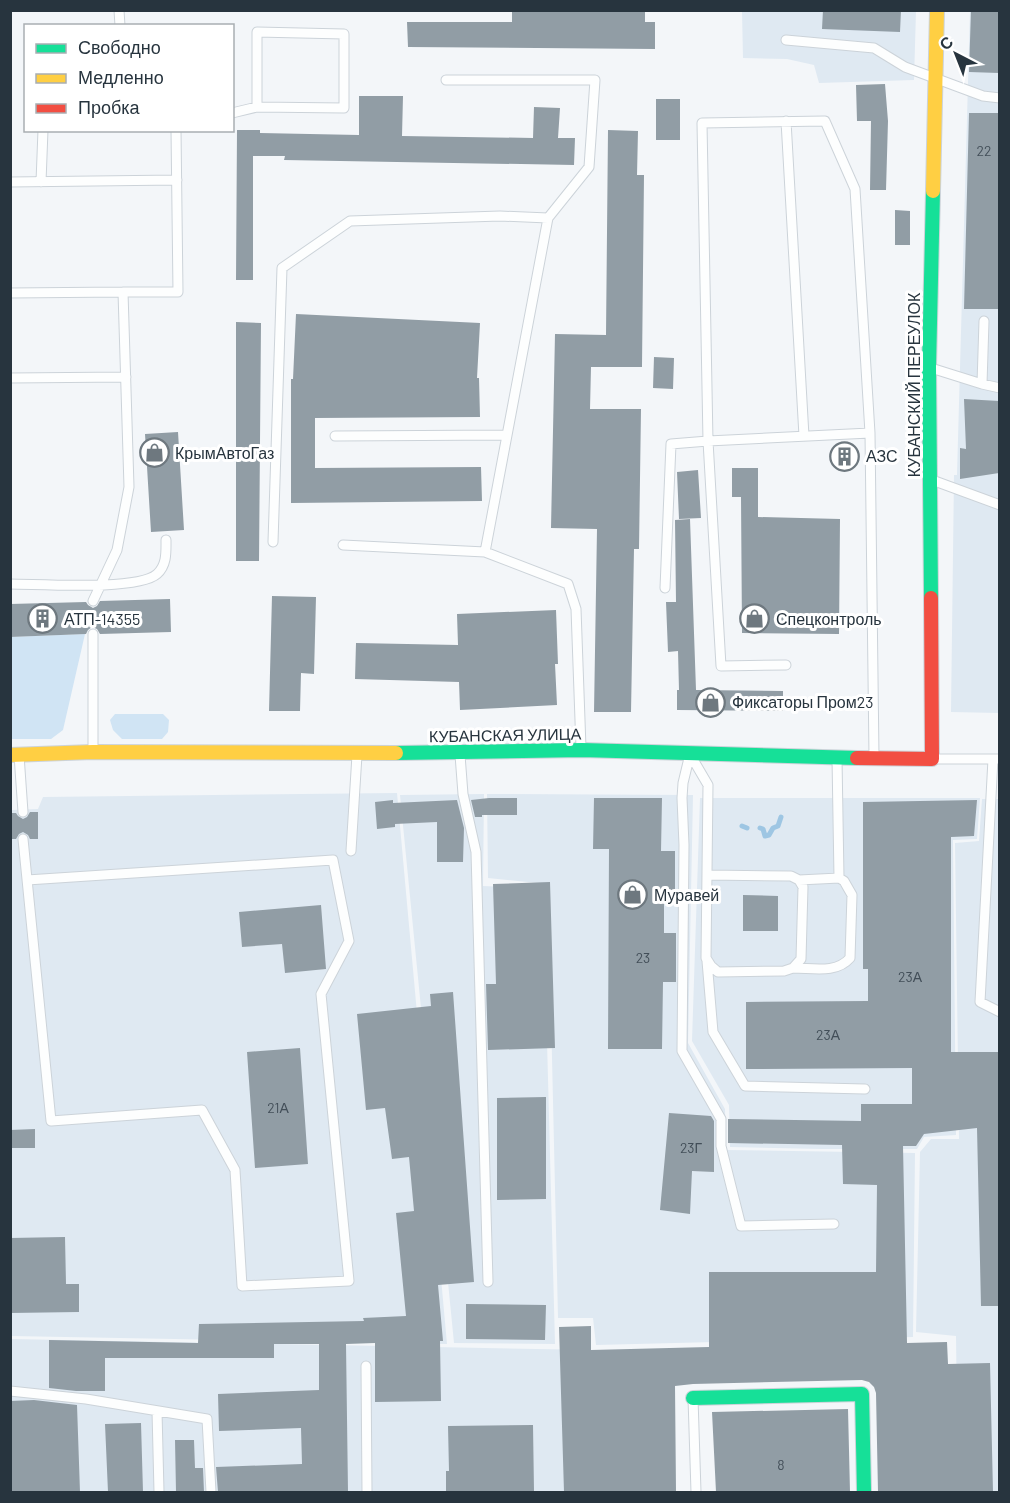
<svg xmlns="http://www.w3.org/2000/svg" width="1010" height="1503" font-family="Barlow,sans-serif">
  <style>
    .built { fill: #dfe9f2 }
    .green { fill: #d0e4f4 }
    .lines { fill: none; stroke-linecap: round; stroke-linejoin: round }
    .stream { stroke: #9ec6e3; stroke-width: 5 }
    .building { fill: #919da5 }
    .lane-casing { stroke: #ccd3d9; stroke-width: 11 }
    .fast-casing { stroke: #ccd3d9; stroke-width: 16 }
    .slow-casing { stroke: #ccd3d9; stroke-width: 16 }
    .jam-casing { stroke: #ccd3d9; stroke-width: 16 }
    .lane { stroke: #fdfefe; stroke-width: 9 }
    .fast { stroke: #16e098; stroke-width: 14 }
    .slow { stroke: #ffcf43; stroke-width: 14 }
    .jam { stroke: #f24e42; stroke-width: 14 }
    .labels { text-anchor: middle; stroke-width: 6; stroke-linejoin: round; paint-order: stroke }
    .number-label { font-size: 14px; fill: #424e58 }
    .street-label { font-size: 16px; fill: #27343e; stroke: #fff }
    .poi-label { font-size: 16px; fill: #27343e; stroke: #fff; text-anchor: start }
  </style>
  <rect width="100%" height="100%" fill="#f3f6f9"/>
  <!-- built -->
  <path class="built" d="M742,11h174l-2,69 -95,3 -5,-18 -27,-6 -44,-1z
    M970,11h29v702l-48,-1 3,-237h3z
    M397,793l50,551 -436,-8 -1,-528 2,2 26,-1 5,-12z
    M484,794l-1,92 60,3 12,455 -101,-1 -54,-548z
    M487,794l206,1 -5,248 37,66 1,41 189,3 -2,184 -317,8 -3,-27h-35l-10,-434 -60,-6z
    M700,798h280l-3,41 -24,1 3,295 -32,2 -7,12h-95l-92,-2 -1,-42 -37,-64z
    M982,799h17v693h-41l-2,-156 -40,-4 4,-180 11,-13h28l-4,-296 24,-2z
    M11,1339l582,11 2,142h-584z"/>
  <!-- green -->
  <path class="green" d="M85,634l-22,96 -12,9h-40l-1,-102z
    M115,714h48l6,6 -1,12 -6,7h-40l-9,-9 -3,-10z"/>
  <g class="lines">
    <!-- stream -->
    <path class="stream" d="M742,826l5,2
      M760,828l3,1 2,7 4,-1 4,-7 5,-2 3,-9"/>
  </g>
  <!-- building -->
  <path class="building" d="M512,10h133v12h10v27l-247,-2 -1,-25h105z
    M823,10h78l-1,22 -78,-3z
    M971,10h28v63l-30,-1z
    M885,84l3,37 -2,69h-16l1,-69h-14l-1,-36z
    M359,96h44l-1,40 131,2 1,-31 26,1 -2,30h17l-1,27 -290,-5 1,-4h-32v124h-17l1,-150h23v3l99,2z
    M656,99h24v41h-24z
    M969,113h30v196h-35z
    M608,130l30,1 -1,44h7l-2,192h-51l-1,42h51l-2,140h-5l-3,163h-37l3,-183 -46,-1 4,-194 51,1z
    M895,210l15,1v34h-15z
    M296,314l184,9 -3,55h2l1,39 -165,1v50l166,-1 1,34 -191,2v-124h2z
    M236,322l25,1 -2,238h-23z
    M654,357l20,1 -1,31 -20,-1z
    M964,399l35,2v72l-39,6v-31l6,1z
    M178,432l6,98 -33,2 -6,-98z
    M732,468h26v49l82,2 -1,115 -97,-1 -1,-136h-9z
    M698,470l3,48 -22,1 -2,-47z
    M690,519l6,171 87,1v20l-106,-1v-20h2l-1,-39 -10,1 -2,-50h10l-1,-82z
    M272,596l44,1 -2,77 -13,-1 -1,38h-31z
    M170,599l1,33 -71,2 -3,-5 -5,-2 -4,3 -2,4 -76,3v-33l76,-2 2,3 5,3 4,-2 3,-5z
    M556,610l2,54h-3l2,41 -97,5 -1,-28 -104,-3 1,-36 102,2 -1,-31z
    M489,798h28v17h-35v2h-7l-4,-17z
    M594,798h68l-1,53h14v39h-11v43h12v49h-13l-1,67h-54l1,-200h-16z
    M393,800v3l64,-3 7,28 -1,34h-26v-40l-42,2v3l-18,2 -2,-27z
    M977,800l-3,36 -23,1v215h48v254h-18l-4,-178 -53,6 -8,12h-13l4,197 40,-1 1,22 42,-1 3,129h-115l-2,-99 -2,-6 -5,-5 -7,-2 -169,4 -18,2 1,106h-112l-5,-165 32,-1v24l118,-3v-75h167l1,-87 -34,-1 -1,-39 -114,-2v-24l133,2v-17h51v-36l-166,1v-67l122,-1v-32h-5v-167z
    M30,812h8v27h-8l-2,-4 -5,-3 -4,2 -3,5h-6v-26h6l2,3 5,3 4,-2z
    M550,882l5,166 -67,2 -2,-66h10l-3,-100z
    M743,895l35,1v35h-35z
    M321,905l5,64 -41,4 -3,-29 -40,3 -3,-35z
    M453,992l21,290 -36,3 5,56h-3l1,60 -66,1v-59l-29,1 2,148h-130l-2,-25 86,-3 -1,-36 -82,3 -1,-37 101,-4v-46h-45v14h-169v33h-29l-27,-3v-48l149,3 1,-19 165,-3 -1,-3 43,-2 -10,-103 18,-2 -5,-54 -17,2 -7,-51 -19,2 -9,-96 74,-8 -1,-12z
    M300,1048l8,116 -53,4 -8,-116z
    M546,1097v102l-49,1v-102z
    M669,1113l42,3 3,5v51l-22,-1 -2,43 -30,-4z
    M35,1129v19h-25v-18z
    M65,1237l1,47h13v28l-69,1v-75z
    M466,1304l80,1 -1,35 -79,-1z
    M34,1400l43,5 3,87h-70v-91z
    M848,1409l2,83h-134l-4,-80z
    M141,1423l2,69h-35l-3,-68z
    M533,1425l1,66h-88v-20h3l-1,-45z
    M175,1440h19l1,28h8l1,24h-28z"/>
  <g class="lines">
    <defs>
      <path id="lane" d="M119,10l1,16
        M786,40l88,8 31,19 78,29 17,2
        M446,80h149l-6,87 -41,51
        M232,113l25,-6 87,1v-74l-87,-2v75
        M786,121l18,315
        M10,182l167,-2
        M41,182l2,-52
        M10,293l113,-1
        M931,368l51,16 18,4
        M10,378l116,-1
        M982,384l2,-63
        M870,433l-162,8 -6,-318 123,-2 30,68 15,244 4,324
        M335,436l172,-1
        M932,480l68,25
        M273,542l9,-274 68,-47 150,-5 48,2 -63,334 83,32 8,25 5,139
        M343,545l142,7
        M10,584c29,0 128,7 147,-10 10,-9 9,-22 9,-34
        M665,588l6,-144 37,-3 13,225 65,-1
        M93,601l24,-51 12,-63 -6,-195h55l-2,-162
        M93,752v-118
        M690,754l-7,29 -1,15 2,47 -2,206 39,68v27l20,80 93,-2
        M19,755l4,57
        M460,755l3,39 13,58 12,430
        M691,756l17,29 -2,173 5,8 7,6 66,-1 9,-3 8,-9 2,-72 -4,-7 -8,-4 -84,-1
        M934,759h66
        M993,759l-13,243 20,10
        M23,839l28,282 151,-11 33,60 7,116 107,-5 -28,-287 28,-53 -16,-81 -306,20
        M351,851l6,-96
        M799,880l40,-2 -2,-120
        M707,961l6,71 32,54 120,3
        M793,968c20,0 43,6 57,-10l2,-63 -8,-14 -5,-3
        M366,1366l1,126
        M10,1391l76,8 121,20 4,73
        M693,1398l3,94
        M157,1411l2,81"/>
      <path id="fast" d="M931,598l-2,-231 4,-176
        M396,753l186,-3 275,8
        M693,1398l169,-4 2,98"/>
      <path id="slow" d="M933,191l4,-181
        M10,755l83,-3 303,1"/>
      <path id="jam" d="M857,758l75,1 -1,-161"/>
    </defs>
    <!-- lane casing -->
    <use href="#lane" class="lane-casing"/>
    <!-- fast casing -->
    <use href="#fast" class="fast-casing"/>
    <!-- slow casing -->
    <use href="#slow" class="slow-casing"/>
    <!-- jam casing -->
    <use href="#jam" class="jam-casing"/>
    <!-- lane -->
    <use href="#lane" class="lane"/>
    <!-- fast -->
    <use href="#fast" class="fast"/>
    <!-- slow -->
    <use href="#slow" class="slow"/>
    <!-- jam -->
    <use href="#jam" class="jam"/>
  </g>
  <!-- icons -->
  <defs>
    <symbol id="shop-ring" viewBox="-11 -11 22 22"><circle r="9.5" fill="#fff" stroke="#6e787f" stroke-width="1.5"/><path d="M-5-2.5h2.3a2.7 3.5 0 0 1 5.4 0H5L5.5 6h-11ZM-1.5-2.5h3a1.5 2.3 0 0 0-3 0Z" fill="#6e787f"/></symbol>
    <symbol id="building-ring" viewBox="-11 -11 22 22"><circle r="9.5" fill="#fff" stroke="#6e787f" stroke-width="1.5"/><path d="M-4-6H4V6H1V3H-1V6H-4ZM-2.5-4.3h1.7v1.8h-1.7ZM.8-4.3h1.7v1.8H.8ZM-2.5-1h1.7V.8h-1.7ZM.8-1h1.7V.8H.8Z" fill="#6e787f"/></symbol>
  </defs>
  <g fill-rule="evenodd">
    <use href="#shop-ring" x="138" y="436" width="33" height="33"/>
    <use href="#building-ring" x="828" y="440" width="33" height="33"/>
    <use href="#building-ring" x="26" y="602" width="33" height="33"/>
    <use href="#shop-ring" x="738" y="602" width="33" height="33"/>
    <use href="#shop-ring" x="694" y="686" width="33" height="33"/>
    <use href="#shop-ring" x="616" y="878" width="33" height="33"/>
  </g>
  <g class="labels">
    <!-- number labels -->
    <g class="number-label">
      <text x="984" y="156">22</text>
      <text x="643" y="963">23</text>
      <text x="910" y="982">23А</text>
      <text x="828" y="1040">23А</text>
      <text x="278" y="1113">21А</text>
      <text x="691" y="1153">23Г</text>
      <text x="781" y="1470">8</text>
    </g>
    <!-- street labels -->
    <g class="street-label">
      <text transform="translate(914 385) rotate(-90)" y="6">КУБАНСКИЙ ПЕРЕУЛОК</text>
      <text transform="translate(505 735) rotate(-1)" y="6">КУБАНСКАЯ УЛИЦА</text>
    </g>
    <!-- poi labels -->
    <g class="poi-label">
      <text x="175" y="459">КрымАвтоГаз</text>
      <text x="866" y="462">АЗС</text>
      <text x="64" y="625">АТП-14355</text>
      <text x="776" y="625">Спецконтроль</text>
      <text x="732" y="708">Фиксаторы Пром23</text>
      <text x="654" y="901">Муравей</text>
    </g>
  </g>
  <!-- border -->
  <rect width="1010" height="1503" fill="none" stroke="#27343e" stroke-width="24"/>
  <!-- legend -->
  <rect x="24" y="24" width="210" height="108" fill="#ffffff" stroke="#a9aeb2" stroke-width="1.5"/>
  <rect x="36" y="44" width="30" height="9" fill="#16e098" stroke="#a9aeb2" stroke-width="1.5"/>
  <text x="78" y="54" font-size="18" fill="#27343e">Свободно</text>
  <rect x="36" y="74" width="30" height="9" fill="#ffcf43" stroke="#a9aeb2" stroke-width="1.5"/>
  <text x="78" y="84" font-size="18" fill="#27343e">Медленно</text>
  <rect x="36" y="104" width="30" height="9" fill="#f24e42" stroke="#a9aeb2" stroke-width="1.5"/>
  <text x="78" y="114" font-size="18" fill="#27343e">Пробка</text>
  <!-- north arrow -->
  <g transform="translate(956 54) rotate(318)" stroke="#ffffff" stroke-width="4.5" paint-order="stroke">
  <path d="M0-4.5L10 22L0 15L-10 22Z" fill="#27343e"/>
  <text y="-9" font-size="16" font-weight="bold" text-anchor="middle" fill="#27343e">С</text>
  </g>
</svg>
